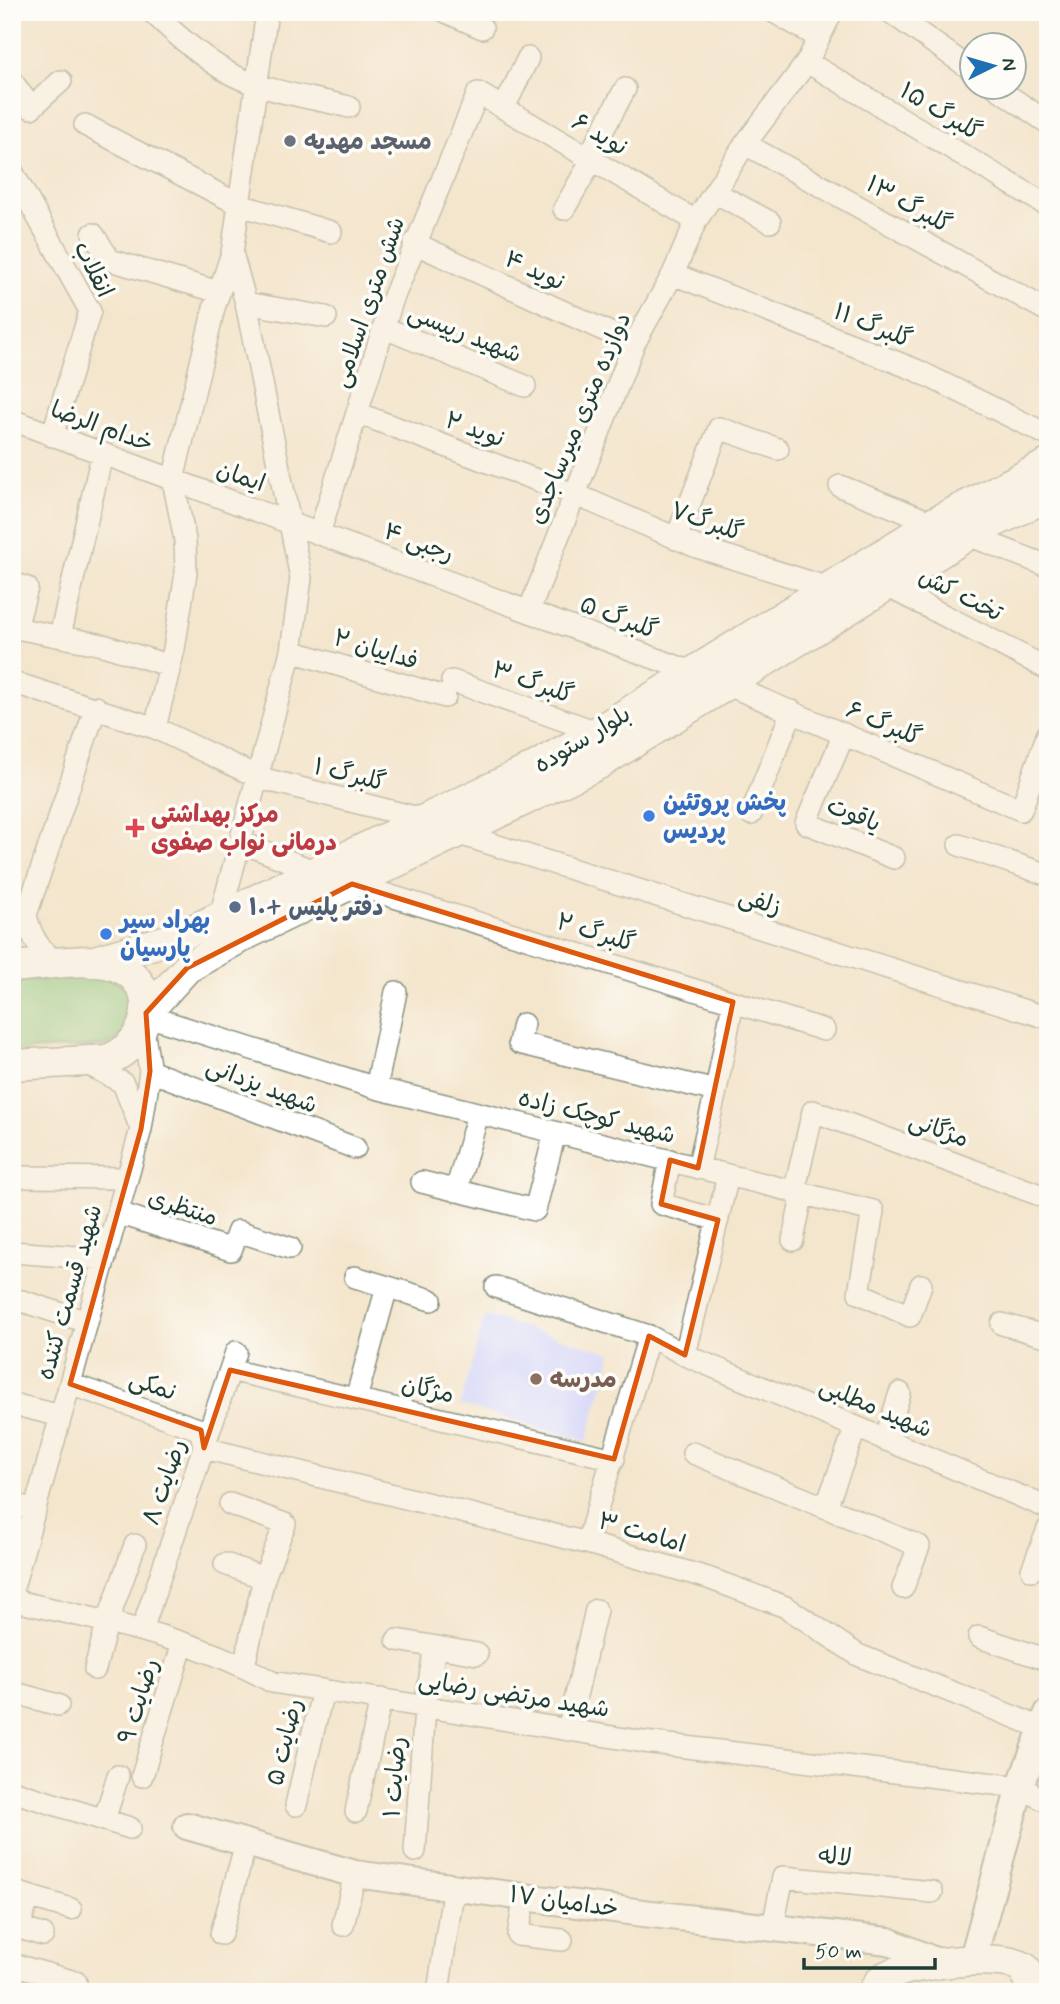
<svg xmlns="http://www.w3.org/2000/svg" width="1060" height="2004" font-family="Mynerve,'Playpen Sans Arabic',sans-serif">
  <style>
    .built { fill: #d6d7f8 }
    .green { fill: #8ace87; stroke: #54865e; stroke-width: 2 }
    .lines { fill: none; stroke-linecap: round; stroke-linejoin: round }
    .minor-casing { stroke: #8a9280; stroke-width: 24 }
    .tertiary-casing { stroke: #8a9280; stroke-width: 30 }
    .secondary-casing { stroke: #8a9280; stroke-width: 33 }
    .minor { stroke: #fff; stroke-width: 21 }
    .tertiary { stroke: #fff; stroke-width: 26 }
    .secondary { stroke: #fff; stroke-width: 30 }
    .marked { fill: none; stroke: #de580e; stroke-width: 5; stroke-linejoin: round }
    .worship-dot { fill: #6b7280; stroke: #fdfcf7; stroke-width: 2.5 }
    .shop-dot { fill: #3f7fe0; stroke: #fdfcf7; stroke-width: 2.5 }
    .health-dot { fill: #e0444e; stroke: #fdfcf7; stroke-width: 2.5 }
    .service-dot { fill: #5c6f8a; stroke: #fdfcf7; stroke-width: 2.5 }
    .education-dot { fill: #8d6e63; stroke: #fdfcf7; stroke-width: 2.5 }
    .labels { text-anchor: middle; stroke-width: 7; stroke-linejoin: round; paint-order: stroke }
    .street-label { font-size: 24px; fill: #1f3d34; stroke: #fdfcf7 }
    .worship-label { font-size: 24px; font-weight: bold; fill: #5b616d; stroke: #fdfcf7; text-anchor: start }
    .shop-label { font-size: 24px; font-weight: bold; fill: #366cbe; stroke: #fdfcf7; text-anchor: start }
    .health-label { font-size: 24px; font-weight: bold; fill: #be3a42; stroke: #fdfcf7; text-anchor: start }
    .service-label { font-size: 24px; font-weight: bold; fill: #4e5e75; stroke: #fdfcf7; text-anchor: start }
    .education-label { font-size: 24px; font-weight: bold; fill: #785e54; stroke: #fdfcf7; text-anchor: start }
  </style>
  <rect width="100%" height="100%" fill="#fdfcf7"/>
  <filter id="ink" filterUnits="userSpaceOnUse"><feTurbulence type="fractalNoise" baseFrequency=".0143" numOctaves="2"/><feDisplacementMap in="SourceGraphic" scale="14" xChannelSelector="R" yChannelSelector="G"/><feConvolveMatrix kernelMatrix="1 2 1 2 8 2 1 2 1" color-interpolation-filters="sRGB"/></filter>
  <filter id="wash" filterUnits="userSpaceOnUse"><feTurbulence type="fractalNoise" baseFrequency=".00686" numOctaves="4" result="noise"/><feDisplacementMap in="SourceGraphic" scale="28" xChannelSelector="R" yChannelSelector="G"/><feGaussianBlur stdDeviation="1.57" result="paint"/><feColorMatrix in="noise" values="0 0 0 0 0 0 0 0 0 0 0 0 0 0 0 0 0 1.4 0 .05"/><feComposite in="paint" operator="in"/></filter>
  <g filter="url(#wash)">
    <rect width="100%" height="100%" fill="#f4e6cd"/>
    <!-- built -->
    <path class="built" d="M485,1316l127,37 -25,88 -127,-36z"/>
    <!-- green -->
    <path class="green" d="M102,977c33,7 35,25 28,54l-25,15 -93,5v-70z"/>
  </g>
  <g filter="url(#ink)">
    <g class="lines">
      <defs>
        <path id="minor" d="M152,12c23,22 49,45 77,61 35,19 82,24 120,34
          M446,12l36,16
          M774,12l44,25
          M890,12l82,58
          M807,62l241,144
          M12,81l19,27 30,-27
          M997,88l51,35
          M504,108l24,-50
          M85,125l155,80 91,27
          M745,144l303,167
          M588,158l37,-69
          M12,171l78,140 -38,125
          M714,192l56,30
          M564,209l28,-49
          M93,234l17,26 109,32
          M414,243l220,101
          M673,274l243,96 132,65
          M246,303l80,14
          M385,328l140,58
          M357,413l217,81 123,53 129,40
          M12,420l680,252
          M840,486l93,37
          M319,534l73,-233 86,-208 218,128
          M968,535l80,31
          M676,539l43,-111 59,21
          M12,583l15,5 -11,40 87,17 67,21
          M887,586l161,83
          M529,611l105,-267 39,-70 23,-53 49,-77 62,-82 25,-50
          M60,636l42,-181
          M291,651l154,46
          M452,681l145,51
          M12,682l143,46 105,50 166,42
          M726,684l295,126 27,-77
          M155,728l19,-79 12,-76 -1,-33 -12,-60 41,-172 18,-55 35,-241
          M844,734l-38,89 88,35
          M751,814l41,-103
          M456,833l592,185
          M241,842l75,30
          M959,845l89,30
          M352,884l472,146
          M26,915c5,23 15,38 35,49
          M220,917l71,-266 10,-73 -55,-275 -14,-50
          M12,937l14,-22 70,-208
          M146,1013l14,7 216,68 497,123 -14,82 51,23 11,-31
          M523,1024l-4,19 197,48 -18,77
          M82,1061l41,22 16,41
          M150,1071l205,77
          M376,1088l20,-96
          M716,1091l17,-89
          M670,1160l-9,44 57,16
          M23,1177l104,1
          M422,1182l113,28 20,-77
          M456,1191l22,-77
          M794,1193l19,-82 235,87
          M119,1213l112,37 7,-19 52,17
          M793,1240l9,-44
          M12,1252l93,7
          M355,1277l76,23
          M496,1287l153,49 36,19 363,153
          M22,1301l65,21
          M1002,1324l46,13
          M685,1355l43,-179
          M230,1370l384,89
          M70,1384l131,46 3,18 383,95 121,35 78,29 72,48 184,73
          M356,1399l31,-112
          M12,1404l49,12
          M885,1440l15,-47
          M693,1453l226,93 -16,42
          M12,1503l23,8
          M230,1504l55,20 -21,54 -20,88
          M826,1507l30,-80
          M587,1543l62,-207
          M225,1564l39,14
          M1032,1570l16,-41
          M12,1591l129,-462 9,-58 -7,-42
          M12,1600c88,21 181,36 260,82l372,60 376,45 28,15
          M142,1630l94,-278
          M979,1637l69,23
          M397,1640l80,14
          M95,1669l12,-46 28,-78
          M12,1692l46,13
          M568,1730l28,-120
          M142,1776l41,-133
          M12,1791l118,37
          M296,1805l27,-115
          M356,1811l25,-112
          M104,1820l14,-44
          M415,1851l10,-144 10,-60
          M12,1891l59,18
          M29,1896l-10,32 24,7
          M525,1896l-7,39 44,5
          M343,1925l12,-51
          M773,1926l10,-49 149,15
          M221,1934l25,-91
          M12,1964l64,18 -3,10
          M438,1992l16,-107"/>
        <path id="tertiary" d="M187,1826l168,48 288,39 245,28 54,23
          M972,1962l48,-175 28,-74"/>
        <path id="secondary" d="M91,962l87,-25 353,-168 66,-37 336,-209 115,-59
          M12,967c29,-2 78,-11 104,-1 48,18 34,79 -9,94l-95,5
          M146,1013l41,-45 56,-32 356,-172 369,-229 80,-39
          M873,1992c4,-7 7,-13 14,-16 24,-13 119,-24 139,-7l5,23"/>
      </defs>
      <!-- minor casing -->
      <use href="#minor" class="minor-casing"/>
      <!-- tertiary casing -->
      <use href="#tertiary" class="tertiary-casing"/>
      <!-- secondary casing -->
      <use href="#secondary" class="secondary-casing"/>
      <!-- minor -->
      <use href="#minor" class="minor"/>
      <!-- tertiary -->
      <use href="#tertiary" class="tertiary"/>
      <!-- secondary -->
      <use href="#secondary" class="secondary"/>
    </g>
  </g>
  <!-- marked area -->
  <path d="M0 0H1060V2004H0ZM352,884l381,118 -35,166 -28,-8 -9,44 57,16 -33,135 -36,-19 -35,123 -384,-89 -26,78 -3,-18 -131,-46 71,-255 9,-58 -4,-58 41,-45z" fill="#f4e6cd" fill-opacity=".55" fill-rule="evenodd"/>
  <path class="marked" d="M352,884l381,118 -35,166 -28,-8 -9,44 57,16 -33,135 -36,-19 -35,123 -384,-89 -26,78 -3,-18 -131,-46 71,-255 9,-58 -4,-58 41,-45z"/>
  <!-- markers -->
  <circle class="worship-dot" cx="290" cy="141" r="7"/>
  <g class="shop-dot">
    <circle cx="649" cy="816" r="7"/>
    <circle cx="106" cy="934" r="7"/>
  </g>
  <path class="health-dot" d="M131.5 817.5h7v7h7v7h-7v7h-7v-7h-7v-7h7z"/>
  <circle class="service-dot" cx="235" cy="907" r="7"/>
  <circle class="education-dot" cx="536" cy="1379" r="7"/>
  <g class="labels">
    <!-- street labels -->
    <g class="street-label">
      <text transform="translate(941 111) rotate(31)" y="8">گلبرگ ۱۵</text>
      <text transform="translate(600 134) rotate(30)" y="8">نوید ۶</text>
      <text transform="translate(909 204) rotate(29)" y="8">گلبرگ ۱۳</text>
      <text transform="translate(94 269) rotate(64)" y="8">انقلاب</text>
      <text transform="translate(535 270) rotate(25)" y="8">نوید ۴</text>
      <text transform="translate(368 302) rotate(-71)" y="8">شش متری اسلامی</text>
      <text transform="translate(873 325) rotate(22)" y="8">گلبرگ ۱۱</text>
      <text transform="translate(465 333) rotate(22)" y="8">شهید رپیسی</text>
      <text transform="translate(579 418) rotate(-67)" y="8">دوازده متری میرساجدی</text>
      <text transform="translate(102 426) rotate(20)" y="8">خدام الرضا</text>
      <text transform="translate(475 429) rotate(20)" y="8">نوید ۲</text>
      <text transform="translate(241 476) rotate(19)" y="8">ایمان</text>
      <text transform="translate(707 521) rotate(19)" y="8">گلبرگ۷</text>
      <text transform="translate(419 542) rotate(20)" y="8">رجبی ۴</text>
      <text transform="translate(961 594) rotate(27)" y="8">تخت کش</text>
      <text transform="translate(619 617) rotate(21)" y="8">گلبرگ ۵</text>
      <text transform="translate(376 649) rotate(17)" y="8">فداییان ۲</text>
      <text transform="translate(533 682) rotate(19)" y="8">گلبرگ ۳</text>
      <text transform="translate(884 723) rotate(23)" y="8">گلبرگ ۶</text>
      <text transform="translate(582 739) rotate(-31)" y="8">بلوار ستوده</text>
      <text transform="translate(350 774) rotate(14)" y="8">گلبرگ ۱</text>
      <text transform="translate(854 814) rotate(22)" y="8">یاقوت</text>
      <text transform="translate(760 901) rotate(17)" y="8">زلفی</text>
      <text transform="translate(596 932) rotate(17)" y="8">گلبرگ ۲</text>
      <text transform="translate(262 1085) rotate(21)" y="8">شهید یزدانی</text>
      <text transform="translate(597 1116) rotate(14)" y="8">شهید کوچک زاده</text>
      <text transform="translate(939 1129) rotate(20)" y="8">مژگانی</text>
      <text transform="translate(183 1207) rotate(18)" y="8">منتظری</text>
      <text transform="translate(69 1292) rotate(-74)" y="8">شهید قسمت کننده</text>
      <text transform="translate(153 1385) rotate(19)" y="8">نمکی</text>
      <text transform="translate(428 1389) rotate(13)" y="8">مژگان</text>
      <text transform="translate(876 1407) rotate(23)" y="8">شهید مطلبی</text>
      <text transform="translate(164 1482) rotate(-71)" y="8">رضایت ۸</text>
      <text transform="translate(642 1532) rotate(16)" y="8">امامت ۳</text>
      <text transform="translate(514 1694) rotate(9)" y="8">شهید مرتضی رضایی</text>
      <text transform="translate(138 1701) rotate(-73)" y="8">رضایت ۹</text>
      <text transform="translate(284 1742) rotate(-77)" y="8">رضایت ۵</text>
      <text transform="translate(394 1777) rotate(-86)" y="8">رضایت ۱</text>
      <text transform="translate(835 1856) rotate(6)" y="8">لاله</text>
      <text transform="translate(564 1901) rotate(8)" y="8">خدامیان ۱۷</text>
    </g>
    <!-- worship labels -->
    <g class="worship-label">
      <text x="304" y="149">مسجد مهدیه</text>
    </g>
    <!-- shop labels -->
    <g class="shop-label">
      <text x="663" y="810">پخش پروتئین<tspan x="663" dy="28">پردیس</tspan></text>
      <text x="120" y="928">بهراد سیر<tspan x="120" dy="28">پارسیان</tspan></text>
    </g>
    <!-- health labels -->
    <g class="health-label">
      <text x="151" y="822">مرکز بهداشتی<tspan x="151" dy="28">درمانی نواب صفوی</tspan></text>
    </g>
    <!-- service labels -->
    <g class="service-label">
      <text x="249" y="915">دفتر پلیس +۱۰</text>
    </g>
    <!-- education labels -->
    <g class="education-label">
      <text x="550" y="1387">مدرسه</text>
    </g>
  </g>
  <!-- margin -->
  <rect width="1060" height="2004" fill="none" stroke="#fdfcf7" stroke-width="42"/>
  <!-- north arrow -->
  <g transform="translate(993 66) rotate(85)"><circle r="33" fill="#fdfcf7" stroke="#a4b0a9" stroke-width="2"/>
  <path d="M0-5L12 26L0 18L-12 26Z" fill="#1f6fb2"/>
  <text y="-10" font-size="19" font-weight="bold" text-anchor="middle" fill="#1f3d34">N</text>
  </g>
  <!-- scale -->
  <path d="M804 1958v10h131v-10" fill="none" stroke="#1f3d34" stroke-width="3.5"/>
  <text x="815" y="1958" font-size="21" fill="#1f3d34" stroke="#fdfcf7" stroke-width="5" paint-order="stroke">50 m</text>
</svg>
